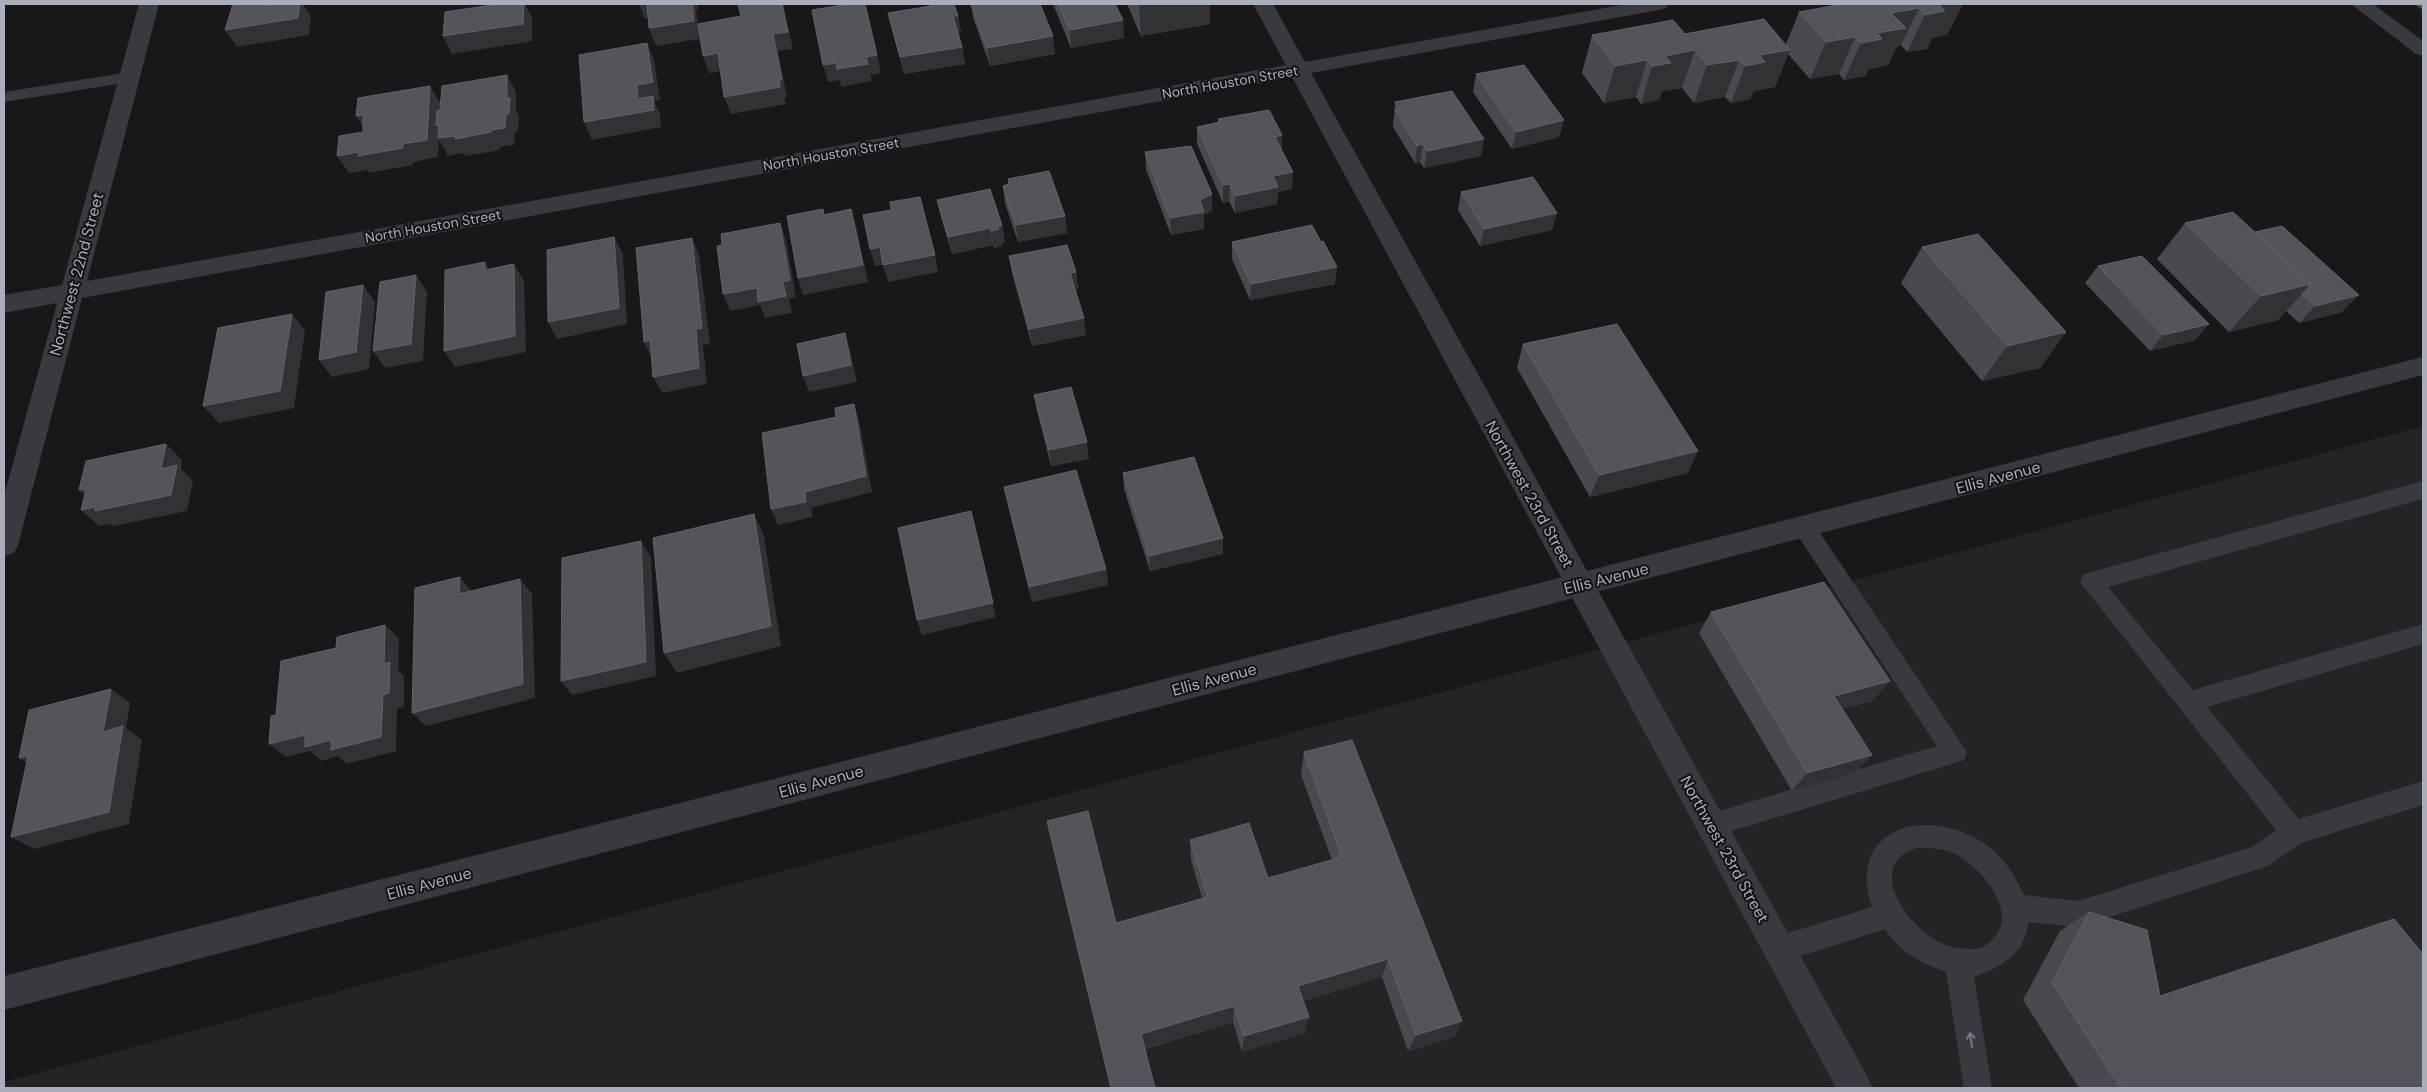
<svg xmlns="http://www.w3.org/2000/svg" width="2427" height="1092" font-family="'DM Sans',sans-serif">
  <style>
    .built { fill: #242427 }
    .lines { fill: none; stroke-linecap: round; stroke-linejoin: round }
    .service { fill: #393a3f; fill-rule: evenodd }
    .minor { fill: #393a3f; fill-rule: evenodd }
    .tertiary { fill: #393a3f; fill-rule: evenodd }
    .wall { fill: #494a4f }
    .shaded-wall { fill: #313235 }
    .building { fill: #54555b; stroke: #61636a }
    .oneway { stroke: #777a83 }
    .labels { text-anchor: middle; stroke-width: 4; stroke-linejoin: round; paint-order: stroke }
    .far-street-label { font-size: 14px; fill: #aaaeba; stroke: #131315 }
    .street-label { font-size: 16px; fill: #aaaeba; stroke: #131315 }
  </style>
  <rect width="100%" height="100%" fill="#18181a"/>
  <!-- built -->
  <path class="built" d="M2423,426v662h-2419v-6z"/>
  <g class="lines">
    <!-- service -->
    <path class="service" d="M130,72l6,1 2,4 -2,4 -132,21v-10z
      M2423,481v18l-315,88 85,103 230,-66v20l-216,63 92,112 124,-38v24l-122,38 -33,23 -9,3 -181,58 -50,-5c-2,32 -27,45 -54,55l18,111h-28l-18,-116c-23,-8 -47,-20 -61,-43l-106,34 -10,-4 -4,-10 4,-10 103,-32c-27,-81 57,-102 113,-63 19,13 30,31 39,51l54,6 174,-54 24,-17 -196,-248 3,-7 8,-3zM1917,848c11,0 24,0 34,4 32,14 76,68 33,94 -9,5 -18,2 -26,2 -40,-3 -101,-82 -41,-100z
      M1804,518l8,3 155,231 -3,8 -9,3 -243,74 -9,-3 -4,-9 4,-9 234,-70 -141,-213 -3,-6 3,-6z"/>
    <!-- minor -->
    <path class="minor" d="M139,4h20l-72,277 1199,-216 -33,-61h20l32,58 322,-58h42l-3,4 -7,2 -348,63 556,1003 6,12h-37l-544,-1011 -1210,221 -64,247 -4,8 -10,3v-60l53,-193 -53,10v-18l58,-10z
      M2351,4h22l50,37v15l-7,-2z"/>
    <!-- tertiary -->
    <path class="tertiary" d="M2423,357v18l-2419,635v-34z"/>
  </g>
  <!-- wall -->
  <path class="wall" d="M929,4h25l4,12 3,17h-3l4,14 3,17 -61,10 -16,-61 42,-7z
    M971,4h69l15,50 -65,12 -17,-49z
    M1053,4h66l-3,1 8,33 -53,10z
    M1127,4h83v20l-69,12z
    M1843,4h120l-16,31 -15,3 -5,11 -20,3 -6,-7 -4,1 -9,19 -19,4 -4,7 -21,4 -5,-6 -29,5 -22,-25 -13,33 -21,4 -4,8 -19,4 -6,-6 -31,6 -12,-15 -20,3 -3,9 -18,4 -5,-7 -32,6 -22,-30 10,-38 194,9 13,-32z
    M2414,4h9v6z
    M1476,74l88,46 -5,17 -47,12 -39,-57z
    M1395,102l86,54 -57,12 -4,-6 -5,1 -22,-36z
    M1218,119l64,31 10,39 -14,3 -1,12 -42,9 -6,-12 -6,2 -26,-59v-17l21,-5z
    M1145,152l67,59 -8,4v14l-33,6 -25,-66z
    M1008,179l57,37 2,17 -49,9 -13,-39 -2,-17 5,-2z
    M1461,192l91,38 -72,16 -22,-36z
    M937,200l65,25 3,17 -3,1v3l-8,2 -1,-3 -41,9 -11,-37z
    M2185,223l157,89 -43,11 -13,-12 -8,9 -49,12 -72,-73z
    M1232,242l103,42 -85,16 -18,-41z
    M1922,247l144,85 -26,36 -58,13 -81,-98z
    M1009,256l67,16 2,17h-3l11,46 -54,11 -20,-73z
    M2098,266l111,58 -14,16 -45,11 -65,-68z
    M1523,344l165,129 -98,24 -73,-129z
    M1034,395l55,64 -38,7 -14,-55z
    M1123,473l100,65v16l-73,17 -26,-82z
    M1004,487l102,82 2,16 -76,17z
    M1711,612l162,89 -30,8 12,64 -63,18 -93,-158z
    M1304,752l158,269 -8,16 -46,14 -26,-74 -79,24 2,32 -63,19 -9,-30 -88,27 -34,39 5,-165 86,-25 -11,-38 -1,-20 78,38 64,-18 -31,-85z
    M2089,912l71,84 263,92h-344l-56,-88 37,-69z"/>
  <!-- shaded-wall -->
  <path class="shaded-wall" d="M265,4h9l4,7 22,-7h3l8,13 -2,18 -72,12 -12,-17 39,-24z
    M524,4h1l7,13v24l-80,13 -9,-18z
    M639,4h59v6h-2l4,29 -44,7 -7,-18 44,-17 -49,7z
    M782,4h1l10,45 -15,2 9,46 -3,1 2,6 -55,10 -7,-17 49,-63z
    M1139,4h71v20l-69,12z
    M1937,4h26l-16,31 -15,3 -5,11 -20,3 18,-37z
    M1919,8l-18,37 -4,1 -9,19 -19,4 -4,7 -21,4 17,-37 16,-10 14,-20z
    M953,16h5l3,17 -5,1z
    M1123,20l1,18 -53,10 -1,-18z
    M1053,36l2,18 -65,12 -3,-18z
    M1855,37l-16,37 -29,5 16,-37z
    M647,43l7,17 6,40 -6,1 6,13 1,13 -69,13 -8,-18 54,-23 -1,-14z
    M962,47l3,17 -61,10 -4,-17z
    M1695,50l-13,38 -20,3 -3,9 -18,4 11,-38 13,-10z
    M1790,50l-15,37 -21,4 -4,8 -19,4 14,-37 14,-11z
    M718,53l6,18 -15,2 -6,-17z
    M877,55l4,18 -11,2 2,6 -31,6 -1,-7 -12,2 -5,-17z
    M1647,60l-11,37 -32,6 11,-37z
    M1739,60l-14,37 -31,6 13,-38z
    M507,75l9,17v18l3,6 -1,15 -3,1 -1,13 -14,2v3l-35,6 -2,-3 -15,3 -10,-18 1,-7 -1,26 -25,5v3l-44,8 -2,-3 -18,3 -12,-17 66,-12 27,-58 10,17 -1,22 52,5 16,-31z
    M363,115l4,18 -11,-17z
    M1564,120l-5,17 -47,12 4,-17z
    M1282,135v18l-7,-16z
    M1484,139l-3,17 -57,12 3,-17z
    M1423,144l-3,18 -5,1 2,-17z
    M1293,172l-1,17 -14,3 -1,12 -42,9v-17l38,-20z
    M1230,184l-1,17 -6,2v-18z
    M1212,194v17l-8,4v14l-33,6 -1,-17 30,-18z
    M851,209l5,17 12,56 -65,13 -5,-17z
    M1557,213l-5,17 -72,16 4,-17z
    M1065,216l2,17 -49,9 -2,-17z
    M780,223l6,17 10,57 -7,2 3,14 -27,5 -5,-13 -30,6 -7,-17 60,-12z
    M1002,225l3,17 -3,1v3l-8,2 -3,-17 7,-5z
    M990,228l3,17 -41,9 -4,-17z
    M614,237l9,17 4,70 -70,15 -9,-17z
    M692,238l7,17 11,89 -7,1 4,39 -45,9 -9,-16 43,-48z
    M880,247l5,17 -10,2 -5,-17z
    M935,255l3,17 -50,10 -5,-17z
    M485,262l10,17 -10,-9z
    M514,264l10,17 2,71 -71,15 -11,-16z
    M1337,267l-2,17 -85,16 1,-16z
    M1076,272l2,17 -6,1 -2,-17z
    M416,275l11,17 -4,69 -38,7 -12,-17z
    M2311,284l-33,36 -49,12 32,-36z
    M363,285l12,17 -6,67 -37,8 -13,-17z
    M2359,295l-17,17 -43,11 16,-17z
    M292,314l13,17 -11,77 -75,15 -16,-17z
    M1084,318l2,17 -54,11 -3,-17z
    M2209,324l-14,16 -45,11 13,-16z
    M2066,332l-26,36 -58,13 25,-35z
    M845,333l5,17 7,32 -48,10 -6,-16z
    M650,340l2,18 -8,-16z
    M854,404l5,16 13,72 -61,16 2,9 -35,8 -7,-16 34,-17z
    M1087,442l2,17 -38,7 -2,-16z
    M166,444l16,16 -1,9 12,12 -6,30 -74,15 -4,-2 -10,2 -18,-16 80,-41z
    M1698,451l-10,22 -98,24 9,-22z
    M86,489l11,17 -18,-16z
    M971,511l25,106 -74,18 -5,-15z
    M754,514l10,22 17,110 -104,27 -13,-20z
    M1223,538v16l-73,17 -1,-15z
    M641,541l10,16 5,119 -84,19 -11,-14z
    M1106,569l2,16 -76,17 -3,-15z
    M460,577l12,15 -13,2z
    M520,579l12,15 3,104 -109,28 -14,-13z
    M385,625l14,14 -1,31 6,6v31l-7,2 -1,42 -49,13 -9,-8 -16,5 -12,-10 -24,6 -17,-13 36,-9 79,-71z
    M1890,681l-17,20 -54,15 15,-20z
    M111,689l19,14 -4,25 16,12 -13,84 -95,25 -23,-12 92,-105z
    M1872,755l-17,18 -63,18 15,-18z
    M28,756l12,16 -21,-14z
    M1388,959l-6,18 -87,27 3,-18z
    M1234,1006l-1,16 -90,27 -2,-15z
    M1309,1017l-4,16 -63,19 2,-16z
    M1462,1021l-8,16 -46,14 8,-16z"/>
  <!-- building -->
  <path class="building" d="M233,4h32l-1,2 13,-2h23l-2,14 -73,12z
    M499,4h25l-1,20 -80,12 2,-24z
    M647,4h45l2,17 -45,7z
    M738,4h44l6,28 -15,2 9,46h-3l1,7 -56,10 -6,-44 -15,3 -5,-32 43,-8z
    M849,4h16l12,51 -11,2 2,7 -31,5 -1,-6 -13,2 -11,-55z
    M931,4h23l4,12h-5l9,31 -62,10 -12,-44 43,-7z
    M971,4h69l13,32 -66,12z
    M1058,4h57l8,16 -53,10z
    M1843,4h95l7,7 -20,4 -6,-7 -28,5 15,15 -29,5 5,6 -21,4 -6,-6 -29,5 -27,-30z
    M1764,19l26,31 -31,5 6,7 -20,4 -6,-6 -32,5 -12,-15 -30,6 6,7 -19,3 -5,-6 -32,6 -23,-31 81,-15 12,14z
    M647,43l6,39 -16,3 1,14 15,-3 1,14 -70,12 -5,-67z
    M1524,65l40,55 -48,12 -40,-58z
    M507,75v24l3,-1 -1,16h-3l-1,14 -14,2v2l-36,7v-3l-17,2 1,-13 -3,1 1,-15 3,-1 2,-24z
    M430,86l-3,54 -24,4v4l-45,8 1,-4 -22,4 2,-20 24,-4v-17l-7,1 2,-18z
    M1452,91l32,48 -57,12 -4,-7 -6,2 -22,-36 4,-1 -4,-7z
    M1269,110l13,25 -7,2 18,35 -20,4 5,11 -43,9 -5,-12 -7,1 -26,-58 23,-5 -2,-3z
    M1191,146l21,48 -12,6 4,12 -34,6 -25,-66z
    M1049,171l16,45 -49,9 -13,-39 6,-2 -1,-5z
    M1533,177l24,36 -73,16 -23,-37z
    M990,189l12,36 -4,1 1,3 -8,2 -1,-3 -42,9 -11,-37z
    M920,197l15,58 -52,10 -3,-18 -10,2 -7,-34 28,-5 -1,-8z
    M823,209l1,6 27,-6 12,56 -65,13 -11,-62z
    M2233,212l78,72 -50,12 -76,-73z
    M780,223l10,57 -7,2 3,14 -28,6 -1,-14 -34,6 -6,-48 5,-1 -1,-11z
    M1312,225l9,17 2,-1 14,26 -86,17 -19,-42z
    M2282,226l77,69 -44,11 -13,-12 9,-10 -56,-52z
    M1978,234l88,98 -59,14 -85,-99z
    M614,237l5,71 -71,14 -1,-72z
    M692,238l10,90 -6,1 3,39 -46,9 -3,-37 -6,2 -8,-94z
    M1067,245l9,27 -6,1 14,45 -55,11 -20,-73z
    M2142,256l67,68 -46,11 -65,-69z
    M485,262v8l29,-6 1,72 -71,15 1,-81z
    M416,275l-5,69 -38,7 7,-69z
    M363,285l-7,67 -37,8 7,-68z
    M292,314l-12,77 -77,15 15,-78z
    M1617,324l81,127 -99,24 -76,-131z
    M845,333l6,32 -48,11 -6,-32z
    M1071,387l16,55 -38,8 -15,-55z
    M854,404l12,72 -61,16 1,10 -35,7 -9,-76 74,-16 -1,-9z
    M166,444l-5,25 16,-4 -6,30 -76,16v-4l-14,3 5,-21 -7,1 7,-29z
    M1194,457l29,81 -74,18 -26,-83z
    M1076,470l30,99 -77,18 -25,-100z
    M971,511l22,92 -76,17 -19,-92z
    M754,514l17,112 -107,27 -11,-115z
    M641,541l5,121 -85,19 1,-123z
    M460,577l-1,17 61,-15 3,105 -111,29 3,-125z
    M1824,582l66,99 -56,15 38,59 -65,18 -96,-161z
    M385,625l-1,39 6,-2 -1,31 -6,2 -2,42 -50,13v-10l-26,7v-12l-36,9 2,-28 5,-1 5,-54 55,-13 1,-11z
    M111,689l-8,43 20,-6 -14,86 -98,25 17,-81 -9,2 10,-48z
    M1352,740l110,281 -46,14 -28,-76 -90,27 11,31 -65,19 -10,-30 -93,28 14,54h-44l-64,-267 41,-10 28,112 92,-26 -18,-57 59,-17 19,55 74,-21 -38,-105z
    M2089,912l58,18 13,66 234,-77 29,35v134h-302l-69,-105z"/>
  <!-- one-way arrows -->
  <defs><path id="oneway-shaft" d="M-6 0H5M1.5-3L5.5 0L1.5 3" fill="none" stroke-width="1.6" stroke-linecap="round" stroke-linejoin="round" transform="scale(1.25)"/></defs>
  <use class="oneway" href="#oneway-shaft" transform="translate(1971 1040) rotate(-99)"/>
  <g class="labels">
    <!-- far-street labels -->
    <g class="far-street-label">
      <text transform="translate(1230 82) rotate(-10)" y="5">North Houston Street</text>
      <text transform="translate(831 154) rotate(-10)" y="5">North Houston Street</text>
      <text transform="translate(433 226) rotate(-10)" y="5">North Houston Street</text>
    </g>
    <!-- street labels -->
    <g class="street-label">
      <text transform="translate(76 274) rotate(-75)" y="6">Northwest 22nd Street</text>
      <text transform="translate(1998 477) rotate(-15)" y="6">Ellis Avenue</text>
      <text transform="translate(1530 494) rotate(61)" y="6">Northwest 23rd Street</text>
      <text transform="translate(1606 578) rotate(-14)" y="6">Ellis Avenue</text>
      <text transform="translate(1214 679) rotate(-15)" y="6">Ellis Avenue</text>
      <text transform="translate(821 781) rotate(-15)" y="6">Ellis Avenue</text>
      <text transform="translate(1725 849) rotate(61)" y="6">Northwest 23rd Street</text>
      <text transform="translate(429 883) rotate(-15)" y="6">Ellis Avenue</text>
    </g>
  </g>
  <!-- border -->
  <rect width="2427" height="1092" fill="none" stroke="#aaaeba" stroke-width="10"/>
</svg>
